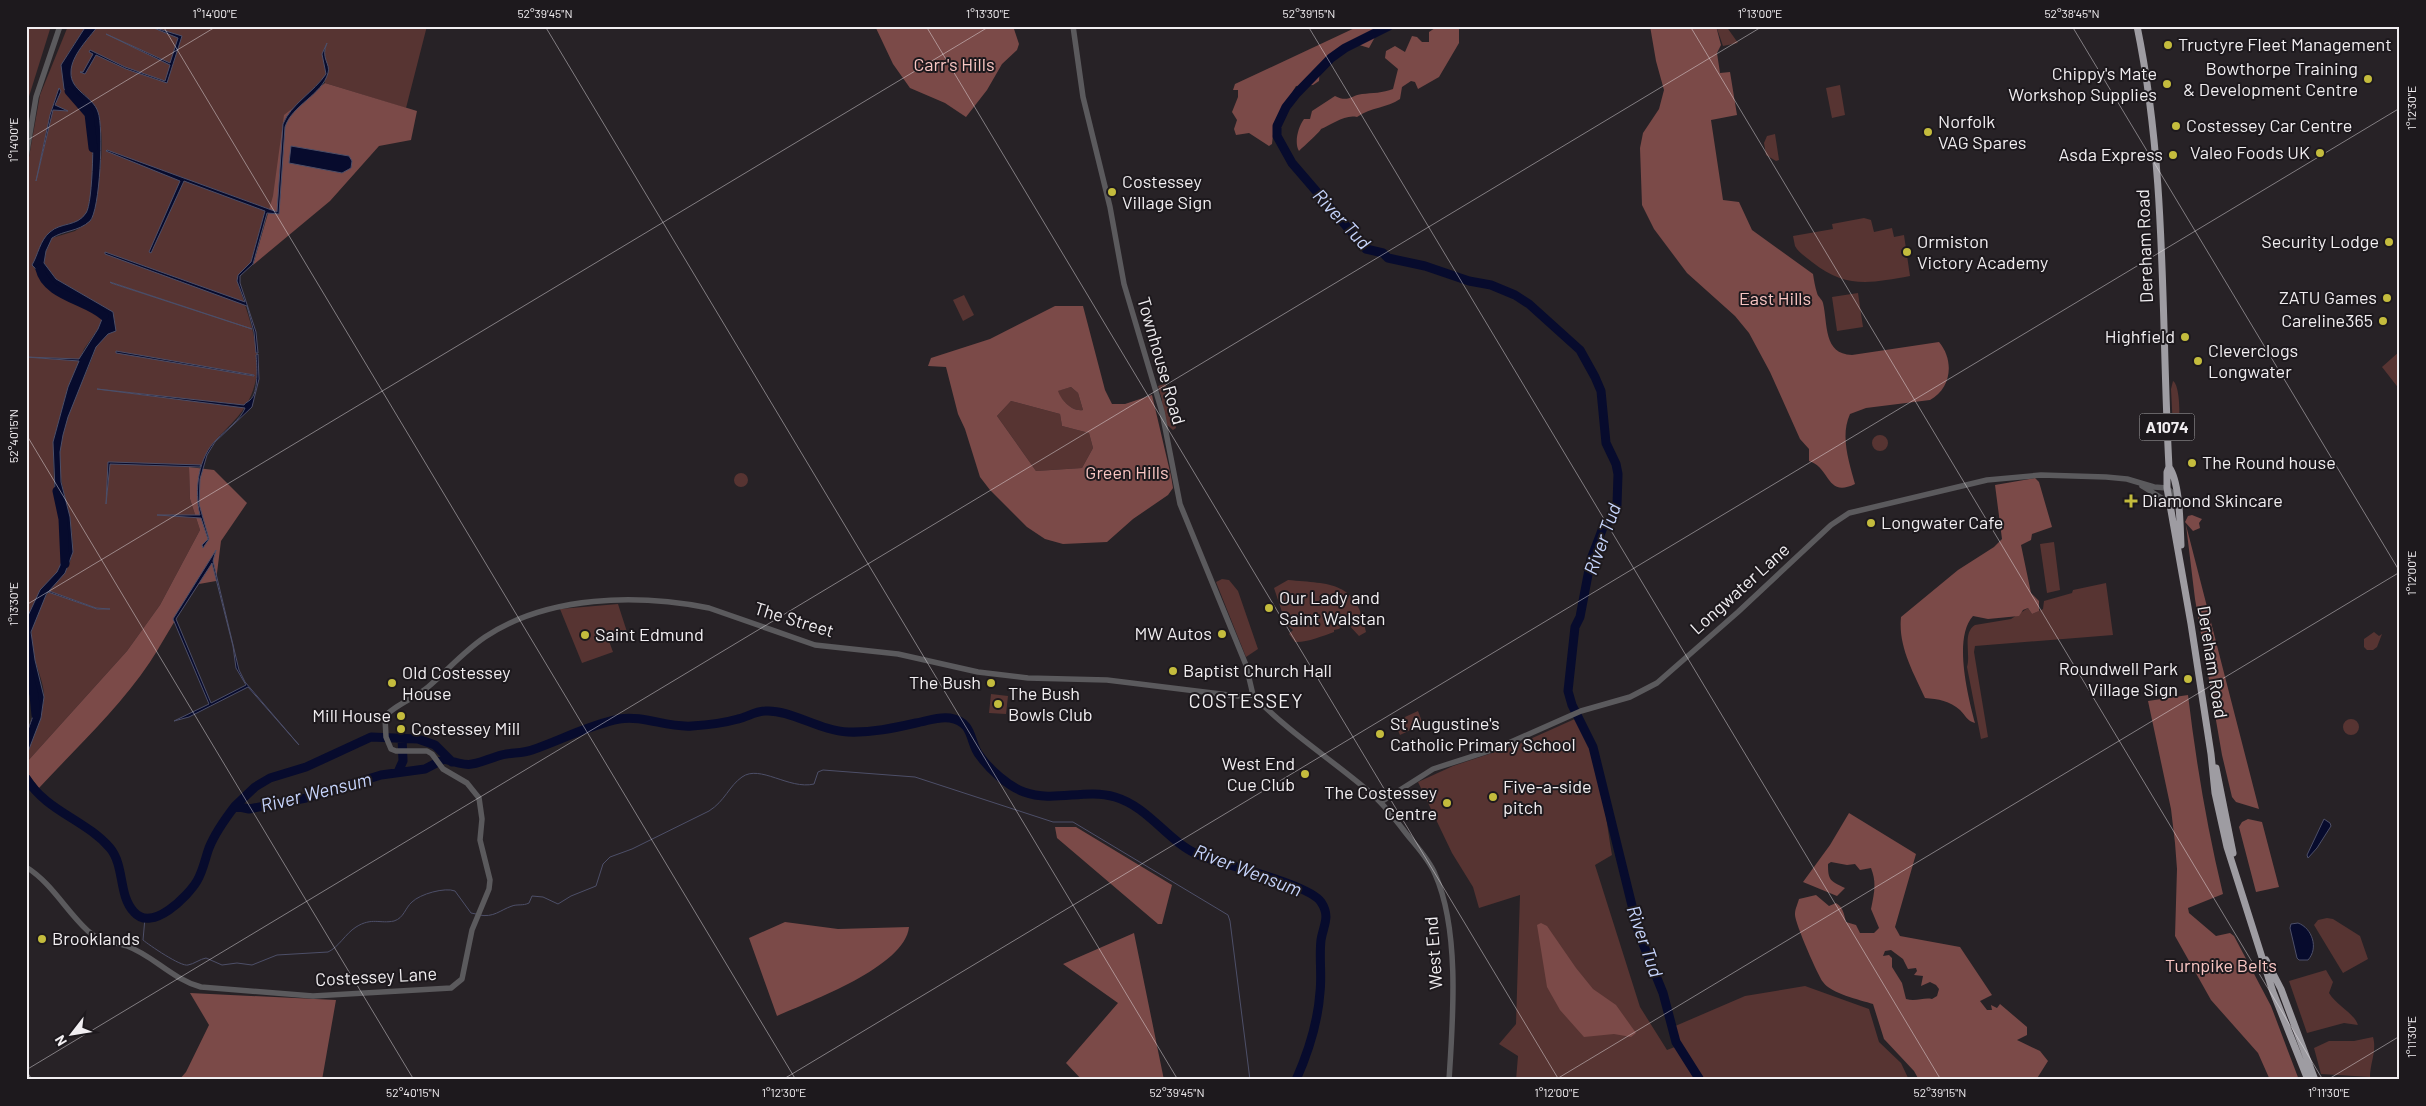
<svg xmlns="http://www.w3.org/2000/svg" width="2426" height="1106" font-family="Barlow,sans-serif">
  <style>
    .green { fill: #573432 }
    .forest { fill: #7b4a48; fill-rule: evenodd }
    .water { fill: #070b2d; stroke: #4d4f68; fill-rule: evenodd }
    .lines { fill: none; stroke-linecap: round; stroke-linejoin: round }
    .stream { stroke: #4d4f68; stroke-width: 1 }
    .river { stroke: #070b2d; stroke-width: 9 }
    .tertiary { stroke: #5b5a5d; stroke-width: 5.5 }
    .trunk { stroke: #9e9ca2; stroke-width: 7 }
    .ticks { fill: none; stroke: #f1eef1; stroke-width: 1; stroke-opacity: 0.45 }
    .poi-dot { fill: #c4bc3d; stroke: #1d191d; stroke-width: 2 }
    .labels { text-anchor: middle; stroke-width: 4; stroke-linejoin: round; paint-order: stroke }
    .shield { fill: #1d191d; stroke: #b1aeb1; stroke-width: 1 }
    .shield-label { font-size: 16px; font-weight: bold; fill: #f1eef1 }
    .poi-label { font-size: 18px; fill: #f1eef1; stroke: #1d191d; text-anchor: start }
    .park-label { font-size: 18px; fill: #f9c6c3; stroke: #1d191d }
    .street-label { font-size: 18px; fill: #f1eef1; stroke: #1d191d }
    .water-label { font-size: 19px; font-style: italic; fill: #c6d4fc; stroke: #1d191d }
    .quarter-label { font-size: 20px; letter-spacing: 1px; fill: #f1eef1; stroke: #1d191d }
    .neatline { fill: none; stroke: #f1eef1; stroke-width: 2 }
    .ticks-label { font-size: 12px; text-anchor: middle; fill: #f1eef1 }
  </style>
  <rect width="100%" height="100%" fill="#272226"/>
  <!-- green -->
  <path class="green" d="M26,26h25l-25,80z
    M68,26h18l-19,29 2,39c7,4 18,9 21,16 5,10 3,91 -2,100 -8,16 -18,11 -28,17 -6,5 -17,17 -20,23 -3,5 -3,9 -7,14 8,28 60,30 69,55l-4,10 -14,20 -16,38 -15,55 1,43 10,36 1,34 -8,17 -14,15 -17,33v-446l14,-79z
    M98,26h329l-21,82 -81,-25 -1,-6 -29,31 -18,104 -11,-4 -15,54 -11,11 -3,8c16,49 38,98 -4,141 -12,13 -27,25 -30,43l-14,2 1,32 10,31 -40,75 -33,46 -101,112c0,-23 16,-43 18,-66 1,-18 -17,-46 -12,-67 2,-9 10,-29 16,-37 7,-11 18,-18 22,-31 10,-36 -14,-74 -10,-111 3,-37 25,-70 36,-104l6,-8 9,-7 -5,-24 -50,-29 -12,-16 2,-12 6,-13 23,-7 17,-12c5,-34 17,-76 4,-110 -5,-15 -26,-19 -25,-37 0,-16 17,-33 27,-46z
    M1716,26h10l12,17 -15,3z
    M1840,85l5,30 -13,3 -6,-30z
    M1775,134l4,26 -3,1 -10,-6 -2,-12 3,-7z
    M1864,218l7,2 3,12 18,-4 2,9 10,-2 6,41c-39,7 -64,13 -98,-14 -6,-5 -13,-9 -17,-16l-2,-10 40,-7 -1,-5z
    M1858,293l5,34 -26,4 -5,-34z
    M964,295l10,20 -11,6 -10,-21z
    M2400,351v39l-18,-23z
    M2173,381c7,3 9,44 2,48l-2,-1 -2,-39z
    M1164,384l2,1 10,43 -3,2 -6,-5 -6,-22 1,-3 -4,-14z
    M1071,387l7,6 5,17c-11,2 -22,-10 -26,-19z
    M1011,401l49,13 2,12 27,7 4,15 -11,20 -46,3 -39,-55z
    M1872 443a8 8 0 1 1 16 0a8 8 0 1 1-16 0Z
    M734 480a7 7 0 1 1 14 0a7 7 0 1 1-14 0Z
    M2054,542l6,48 -13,3 -7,-49z
    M1222,579l7,1 9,11 20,58 -12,8 -30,-75z
    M1288,580c43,4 69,1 78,52l-7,4 -13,-14 -7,7 -5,1v2c-11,4 -29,11 -39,10l-6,-8 4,-4 -7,-6 -12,-36z
    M2106,583l7,52 -138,11 -1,6 14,85 -7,2 -14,-72c4,-13 -5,-34 8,-42l36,-6 17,-11 4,6 11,-5 1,-8 28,-8 1,-3z
    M618,604l10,31 -19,6 4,11 -31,11 -22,-54z
    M2374,632l5,4 3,-2 -5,13 -4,3h-6l-3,-3v-8z
    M991,694l17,2 -2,18 -17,-1z
    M1418,711l5,13 -23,11 -6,-13z
    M1577,718c24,41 27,91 35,137l-17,10 45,142 27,43 13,-5 -7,-18 72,-31 60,-10 64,23 10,33 22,21 8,17h-393l2,-24 -19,-12 17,-20 4,-129 -41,13 -6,-21 -21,-34 -34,-71 35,-16 66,-22z
    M2343 727a8 8 0 1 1 16 0a8 8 0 1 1-16 0Z
    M2327,918l6,1 27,17 8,23 -25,14 -29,-48 4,-5z
    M2326,970l7,12 -4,11c8,13 25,20 29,32l-14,-2 -37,10 -18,-52z
    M2373,1037c4,14 -3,26 -3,40l-49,-3 -7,-26 15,-7h25z"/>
  <!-- forest -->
  <path class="forest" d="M875,26h138l6,18 -2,6 -15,14 -15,26 -21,27 -21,-14 -35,-15 -17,-24z
    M1359,26h22l-12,22 -13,-4h-10l-18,12 -8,9 -1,16 -6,4 -17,1 -22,39 -2,19 -3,2 -20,-13 -13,2 -2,-6 3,-9 -5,-8 6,-15v-7h-5l2,-6z
    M1438,26h21c0,1 0,15 0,17l-20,34 -21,12 -3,-7 -4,-1 -9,6 -2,12c-13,9 -29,8 -43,18 -12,-3 -26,8 -36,12 -1,3 -19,19 -22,22 -5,-8 -1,-24 5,-32h6l2,-8 23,-15c13,7 17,-1 27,-2 10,-1 21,-1 31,-5l5,-20 -13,-11 1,-7 9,-5 10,6 7,-16 5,1 5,5h7v-10z
    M1650,26h66l5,19 -4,8 3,20 10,-1 7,43 -26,5 12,80 16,2 13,28 61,44c1,6 2,13 4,19 1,4 5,6 6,10 5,21 0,51 29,52l87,-13c16,19 12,47 -9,58l-64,8 -16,6c-10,22 -1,48 5,70 -29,14 -24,-16 -46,-23v-12l-9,-10 -30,-67 -21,-39 -14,-17 -48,-43 -33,-44 -12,-24 -2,-57 3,-15 16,-24 5,-19 -8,-29z
    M325,83l92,28 -6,29 -32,6 -49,55 -77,64 20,-69 11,-81z
    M1055,306h28l22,84 7,14h13l27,-9 19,81 2,12 -5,7 -35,24 -26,23 -44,2 -18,-5 -18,-12 -37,-37 -10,-13 -15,-48 -7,-15 -12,-47 -18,-1 3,-8 59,-19zM1071,387l7,6 5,17c-11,2 -22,-10 -25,-19zM1011,401l49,13 2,12 27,7 4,15 -11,20 -46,3 -39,-55z
    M189,467l25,3 33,33 -26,38 -5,40 -17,3c-19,25 -32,52 -49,78 -31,46 -73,85 -111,126l-13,-17v-8l101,-112 33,-46 40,-75 -10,-31z
    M2035,478l4,4 13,45 -20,7 -1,6 -10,5 10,48 8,8v10l-7,3 -4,-6 -5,2 -4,6 -31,3 -15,-3c-20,22 -5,80 2,107 -8,-2 -9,-7 -15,-13 -10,-9 -22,-11 -35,-12 -12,-26 -27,-52 -24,-81l57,-47 36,-23 8,-8 -7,-54z
    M2192,515l10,4 -3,4 1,5 -7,3 -8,-9 3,-6z
    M2186,525l73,284 -23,-7 -4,-5 -10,-42 -27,-156z
    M2188,695c8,67 19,133 35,199l-35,14 1,5 27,23 14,-3 4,3 37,70 28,74h-29l-12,-27 -47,-53 -36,-64 2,-67 -2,-26 -4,-34 -23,-108z
    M1849,813l67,41 -21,73 5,9 60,11 32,48 -12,6 7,9h5l-1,-5 6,3 3,-4 27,23v8l-10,5 23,11 8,10 -12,19h-117l-5,-9 -30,-32 -11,-35c-13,-4 -43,-11 -50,-22 -5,-6 -29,-61 -28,-68 0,-5 3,-11 4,-15l17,-4 13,11 7,-3c7,4 8,11 10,19l10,3 4,8h14l5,-5 -8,-19c3,-15 6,-26 0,-41l-11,2 -5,-6 -8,1 -16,-3 -3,2c0,16 2,17 17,24l-8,8 -34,-14 27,-37zM1891,950l12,9 5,10 8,-1 1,3 -3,4 9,1 -2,10 9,-4 6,3 3,4 -2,7 -5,3c-8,-2 -16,3 -26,0l-4,-16 -10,-16v-9l-3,-3 -6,1 2,-5z
    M2248,819l14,3 17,65 -23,5 -17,-65 3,-5z
    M1055,827h21l96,58 -10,39h-4l-101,-86z
    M785,922l53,7 71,-2c-4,40 -99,74 -132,89l-28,-78z
    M1541,923l6,3 29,42 17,21 23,16 20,28 -5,4 -17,-3 -30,3 -24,-27 -13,-23 -10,-62z
    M1134,933l30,147h-82l-16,-17 52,-60 -55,-39z
    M190,993l146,7 -14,80h-143l7,-8 23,-47z"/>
  <!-- water -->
  <path class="water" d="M86,26h12c-10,13 -27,30 -27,46 -1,19 22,24 27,40 6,15 2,99 -8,109 -12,11 -26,9 -38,17l-6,13 -2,12 12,16 57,33 3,19 -8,3 -12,13 -28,70 -5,18 -3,17 1,30 9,35 3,35 -8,21 -16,18 47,17 14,1h-13l-49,-17 -2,3 -15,37 4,28 9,37 -3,21 -15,39c0,-6 -1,-13 0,-19 3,-17 15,-32 9,-50l-9,1 8,-3 -8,-27v-39l14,-30 17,-18 8,-17 -1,-34 -9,-31 -2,-48 15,-55 11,-26 -53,-4 53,2 19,-30 4,-10 -9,-11 -41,-22 -20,-21c6,-10 8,-25 18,-33 11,-10 27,-5 36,-19 7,-9 9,-90 4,-102 -4,-11 -18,-14 -26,-22l-3,-24z
    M149,26l33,10 -15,47 -41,-14 -30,-14 -11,19 -5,-2h3l10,-18 -4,-2 1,-2 35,17 40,14 5,-16 -64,-31 64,29 8,-25z
    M327,43c-7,15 4,21 1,30 -6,22 -36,32 -43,54l-6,87 -12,-1 -14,51 -13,12v7l16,49 2,21h-2l-2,-21 -7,-26 -142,-52v-2l140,50 -8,-21 1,-6 13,-13 14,-51 -81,-30 -33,72 -2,-1 31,-71 -74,-30 1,-1 170,62 6,-88c8,-20 31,-32 43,-50l-4,-20z
    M59,88l2,3 -6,14 13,6 -15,-1 -17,71 14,-66z
    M291,146l58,10 3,5 -1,7 -9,5 -53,-10z
    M110,282l142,47 -141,-46z
    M116,351l138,24v1l-138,-23z
    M258,354l1,25 -7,28 -37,35 -8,13 -7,24 -1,25 10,35 -6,9 -1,-3 6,-6 -7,-21 -44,-3h43c-6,-24 -2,-58 17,-76 9,-9 24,-20 28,-31l-148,-19 147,16c2,-3 4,-3 6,-5 9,-7 7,-35 6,-45z
    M108,462h3l90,3 -1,2 -90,-3 -4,40z
    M216,550l-3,11 26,109 6,12 54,63 -51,-58 -59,30 -15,4 35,-17 -36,-85zM212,563l21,83 3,22 10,17 -35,18 -35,-84z
    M2324,819l6,4 1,3 -14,22 -9,10 -1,-3z
    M2298,923c14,5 21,25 10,37h-9l-2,-2 -7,-30 1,-4z"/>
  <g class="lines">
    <!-- stream -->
    <path class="stream" d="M479,915c15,3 21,-5 33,-9 5,-2 11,0 17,-3l3,-7 11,1 15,7 13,-8 25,-10 7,-22 7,-7 22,-8 77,-38c16,-10 20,-25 33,-34 18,-13 47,13 72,7l4,-12 5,-2 92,7 138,45h20l155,93 2,6 20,159
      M145,918l-2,22c6,5 38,27 45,25 6,-1 12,-6 18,-7l16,7 15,-2 15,2 25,-10 51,-3c11,-5 17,-18 28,-25 16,-10 24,-3 38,-6 10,-3 11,-13 18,-19 8,-8 33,-15 43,-11l16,22 5,1"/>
    <!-- river -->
    <path class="river" d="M1389,26l-44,22 -14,10 -34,35 -11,14 -9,19v10l15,27 74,86 17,4 5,5 37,8 44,15 22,4 24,10 14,9 51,46 15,27 6,14 5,52 10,21 2,10 -1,31 -6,15 -7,5 -13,34 -11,58 -5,10 -7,64 4,14 21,42 46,187 24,59 13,49 24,38
      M69,91l20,23 4,34
      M40,269c6,27 47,31 64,47
      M57,491l6,28 2,45
      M26,665l8,30 2,20
      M398,772l5,-11 -1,-24
      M26,778c20,33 60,42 84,70 15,18 8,47 24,64 18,21 54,-16 63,-31 6,-10 8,-22 12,-33 6,-15 16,-29 26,-42l14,3 57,-11 75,-23 44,-6 19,-10c29,9 27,6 54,-3 11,-4 23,-2 34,-6 29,-10 57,-25 87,-31 25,-4 48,9 73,7 15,-1 32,-3 46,-7 9,-2 18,-8 27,-8 25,-2 55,20 83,21 23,1 46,-4 68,-9 12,-2 22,-7 34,-5 25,4 19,26 30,38 10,14 28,30 44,36 30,11 61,-4 91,5 34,10 53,45 84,58 25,10 110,29 122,47 10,15 2,24 0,38 -2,17 1,35 -1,52 -2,29 -12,61 -24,88
      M235,806l20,-19 15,-9 36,-11 65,-30 47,2 17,6 17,17"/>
    <!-- tertiary -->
    <path class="tertiary" d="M1073,26l10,71 27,110 14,77 38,128 18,92 66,161 7,30
      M26,157l10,-60 24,-71
      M2142,486l28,17
      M1253,695c34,36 75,62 113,94 14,11 25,25 36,39 11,15 26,29 33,46 25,56 18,145 14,206
      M1381,802l52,-33 62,-20 86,-38 49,-14 27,-14 81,-71 93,-87 18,-12 138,-33 54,-5 65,2 21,2 27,8 13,1 10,9
      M26,867c26,16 40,44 62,64 11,11 25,10 39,15 27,10 43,32 74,41l112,9 138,-8 11,-9 10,-49 17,-41 1,-9 -10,-40 2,-21 -3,-21 -12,-15 -24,-14 -11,-15 -5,-3h-31l-5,-2 -5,-12 -1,-20c6,-10 32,-20 43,-30 20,-17 35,-35 57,-50 63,-42 152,-43 224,-29l106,37 83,9 80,18 50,6 79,2 130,16 16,-1"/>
    <!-- trunk -->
    <path class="trunk" d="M2137,26c30,145 24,294 32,441l-2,5v16l24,136 20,130 4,39 12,54 46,145 35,88
      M2169,467c11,15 11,58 12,78
      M2216,768l17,85
      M2266,960l15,29 34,91"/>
  </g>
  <!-- ticks -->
  <path class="ticks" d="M163,26l633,1054M545,26l633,1054M926,26l633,1054M1308,26l633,1054M1690,26l633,1054M2072,26l328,546M26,141l191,-115M26,434l388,646M26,605l964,-579M26,1070l1737,-1044M26,1070l6,10M782,1080l1618,-972M1555,1080l845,-508M2327,1080l73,-44"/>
  <!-- markers -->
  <g class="poi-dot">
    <circle cx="2168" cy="45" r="5"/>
    <circle cx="2368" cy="79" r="5"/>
    <circle cx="2167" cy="84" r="5"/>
    <circle cx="2176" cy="126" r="5"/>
    <circle cx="1928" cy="132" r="5"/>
    <circle cx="2320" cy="153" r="5"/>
    <circle cx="2173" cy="155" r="5"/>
    <circle cx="1112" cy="192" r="5"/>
    <circle cx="2389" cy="242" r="5"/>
    <circle cx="1907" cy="252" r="5"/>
    <circle cx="2387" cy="298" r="5"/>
    <circle cx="2383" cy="321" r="5"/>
    <circle cx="2185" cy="337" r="5"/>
    <circle cx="2198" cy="361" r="5"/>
    <circle cx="2192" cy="463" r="5"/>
    <path d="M2128.5 493.5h5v5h5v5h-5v5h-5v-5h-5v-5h5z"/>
    <circle cx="1871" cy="523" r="5"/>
    <circle cx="1269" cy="608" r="5"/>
    <circle cx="1222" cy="634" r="5"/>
    <circle cx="585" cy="635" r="5"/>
    <circle cx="1173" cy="671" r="5"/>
    <circle cx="2188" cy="679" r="5"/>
    <circle cx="392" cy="683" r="5"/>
    <circle cx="991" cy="683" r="5"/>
    <circle cx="998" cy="704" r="5"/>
    <circle cx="401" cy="716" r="5"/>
    <circle cx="401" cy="729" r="5"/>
    <circle cx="1380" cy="734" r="5"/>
    <circle cx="1305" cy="774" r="5"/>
    <circle cx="1493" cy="797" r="5"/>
    <circle cx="1447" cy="803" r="5"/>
    <circle cx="42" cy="939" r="5"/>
  </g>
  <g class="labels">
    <!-- shield labels -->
    <rect class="shield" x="2139.5" y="413.5" width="55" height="27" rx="4"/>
    <g class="shield-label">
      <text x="2167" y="433">A1074</text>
    </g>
    <!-- poi labels -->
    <g class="poi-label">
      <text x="2178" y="51">Tructyre Fleet Management</text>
      <text x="2358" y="75" text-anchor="end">Bowthorpe Training<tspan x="2358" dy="21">&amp; Development Centre</tspan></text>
      <text x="2157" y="80" text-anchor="end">Chippy's Mate<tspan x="2157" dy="21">Workshop Supplies</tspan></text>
      <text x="1938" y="128">Norfolk<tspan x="1938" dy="21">VAG Spares</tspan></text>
      <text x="2186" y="132">Costessey Car Centre</text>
      <text x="2310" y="159" text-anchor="end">Valeo Foods UK</text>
      <text x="2163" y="161" text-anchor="end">Asda Express</text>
      <text x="1122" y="188">Costessey<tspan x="1122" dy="21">Village Sign</tspan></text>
      <text x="1917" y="248">Ormiston<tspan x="1917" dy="21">Victory Academy</tspan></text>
      <text x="2379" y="248" text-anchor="end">Security Lodge</text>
      <text x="2377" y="304" text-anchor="end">ZATU Games</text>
      <text x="2373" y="327" text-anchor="end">Careline365</text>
      <text x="2175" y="343" text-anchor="end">Highfield</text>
      <text x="2208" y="357">Cleverclogs<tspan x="2208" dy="21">Longwater</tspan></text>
      <text x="2202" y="469">The Round house</text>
      <text x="2142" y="507">Diamond Skincare</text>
      <text x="1881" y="529">Longwater Cafe</text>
      <text x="1279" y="604">Our Lady and<tspan x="1279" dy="21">Saint Walstan</tspan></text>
      <text x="1212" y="640" text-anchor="end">MW Autos</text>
      <text x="595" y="641">Saint Edmund</text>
      <text x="2178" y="675" text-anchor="end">Roundwell Park<tspan x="2178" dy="21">Village Sign</tspan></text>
      <text x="1183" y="677">Baptist Church Hall</text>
      <text x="402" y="679">Old Costessey<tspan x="402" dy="21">House</tspan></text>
      <text x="981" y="689" text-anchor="end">The Bush</text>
      <text x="1008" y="700">The Bush<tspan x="1008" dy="21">Bowls Club</tspan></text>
      <text x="391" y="722" text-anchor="end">Mill House</text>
      <text x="1390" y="730">St Augustine's<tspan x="1390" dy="21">Catholic Primary School</tspan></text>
      <text x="411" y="735">Costessey Mill</text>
      <text x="1295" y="770" text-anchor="end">West End<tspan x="1295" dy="21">Cue Club</tspan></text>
      <text x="1503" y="793">Five-a-side<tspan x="1503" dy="21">pitch</tspan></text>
      <text x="1437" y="799" text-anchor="end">The Costessey<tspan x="1437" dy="21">Centre</tspan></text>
      <text x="52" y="945">Brooklands</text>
    </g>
    <!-- park labels -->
    <g class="park-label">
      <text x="954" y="71">Carr's Hills</text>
      <text x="1775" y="305">East Hills</text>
      <text x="1127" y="479">Green Hills</text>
      <text x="2221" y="972">Turnpike Belts</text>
    </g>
    <!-- street labels -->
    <g class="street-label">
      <text transform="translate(2145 246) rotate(-92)" y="6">Dereham Road</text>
      <text transform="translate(1161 361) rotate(74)" y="6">Townhouse Road</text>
      <text transform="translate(1740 589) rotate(-42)" y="6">Longwater Lane</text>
      <text transform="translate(794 620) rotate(17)" y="6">The Street</text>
      <text transform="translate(2212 662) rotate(81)" y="6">Dereham Road</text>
      <text transform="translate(1434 953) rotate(-94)" y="6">West End</text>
      <text transform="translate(376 977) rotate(-3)" y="6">Costessey Lane</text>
    </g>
    <!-- water labels -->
    <g class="water-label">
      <text transform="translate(1342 219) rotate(47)" y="7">River Tud</text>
      <text transform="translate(1602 539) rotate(-70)" y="7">River Tud</text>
      <text transform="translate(316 792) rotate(-14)" y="7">River Wensum</text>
      <text transform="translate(1248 870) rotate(21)" y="7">River Wensum</text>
      <text transform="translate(1645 941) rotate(71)" y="7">River Tud</text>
    </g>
    <!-- quarter labels -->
    <g class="quarter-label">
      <text x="1246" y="708">COSTESSEY</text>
    </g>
  </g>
  <!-- border -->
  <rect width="2426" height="1106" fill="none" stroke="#1d191d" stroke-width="55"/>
  <!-- north arrow -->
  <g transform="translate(72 1034) rotate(239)" stroke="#1d191d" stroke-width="4" paint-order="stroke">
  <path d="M0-4L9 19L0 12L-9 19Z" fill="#f1eef1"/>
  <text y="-8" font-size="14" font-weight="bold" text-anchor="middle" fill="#f1eef1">N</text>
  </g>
  <rect x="28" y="28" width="2370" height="1050" class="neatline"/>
  <g class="ticks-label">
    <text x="215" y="18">1°14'00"E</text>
    <text x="545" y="18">52°39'45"N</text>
    <text x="988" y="18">1°13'30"E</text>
    <text x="1309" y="18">52°39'15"N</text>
    <text x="1760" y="18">1°13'00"E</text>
    <text x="2072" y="18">52°38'45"N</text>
    <text transform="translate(2412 108) rotate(-90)" y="4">1°12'30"E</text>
    <text transform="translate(14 140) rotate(-90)" y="4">1°14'00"E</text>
    <text transform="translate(14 436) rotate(-90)" y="4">52°40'15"N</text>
    <text transform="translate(2412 573) rotate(-90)" y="4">1°12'00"E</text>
    <text transform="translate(14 604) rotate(-90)" y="4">1°13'30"E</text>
    <text transform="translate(2412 1037) rotate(-90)" y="4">1°11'30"E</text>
    <text x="413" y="1097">52°40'15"N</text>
    <text x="784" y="1097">1°12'30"E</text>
    <text x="1177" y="1097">52°39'45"N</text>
    <text x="1557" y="1097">1°12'00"E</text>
    <text x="1940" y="1097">52°39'15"N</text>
    <text x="2329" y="1097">1°11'30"E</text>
  </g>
</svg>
